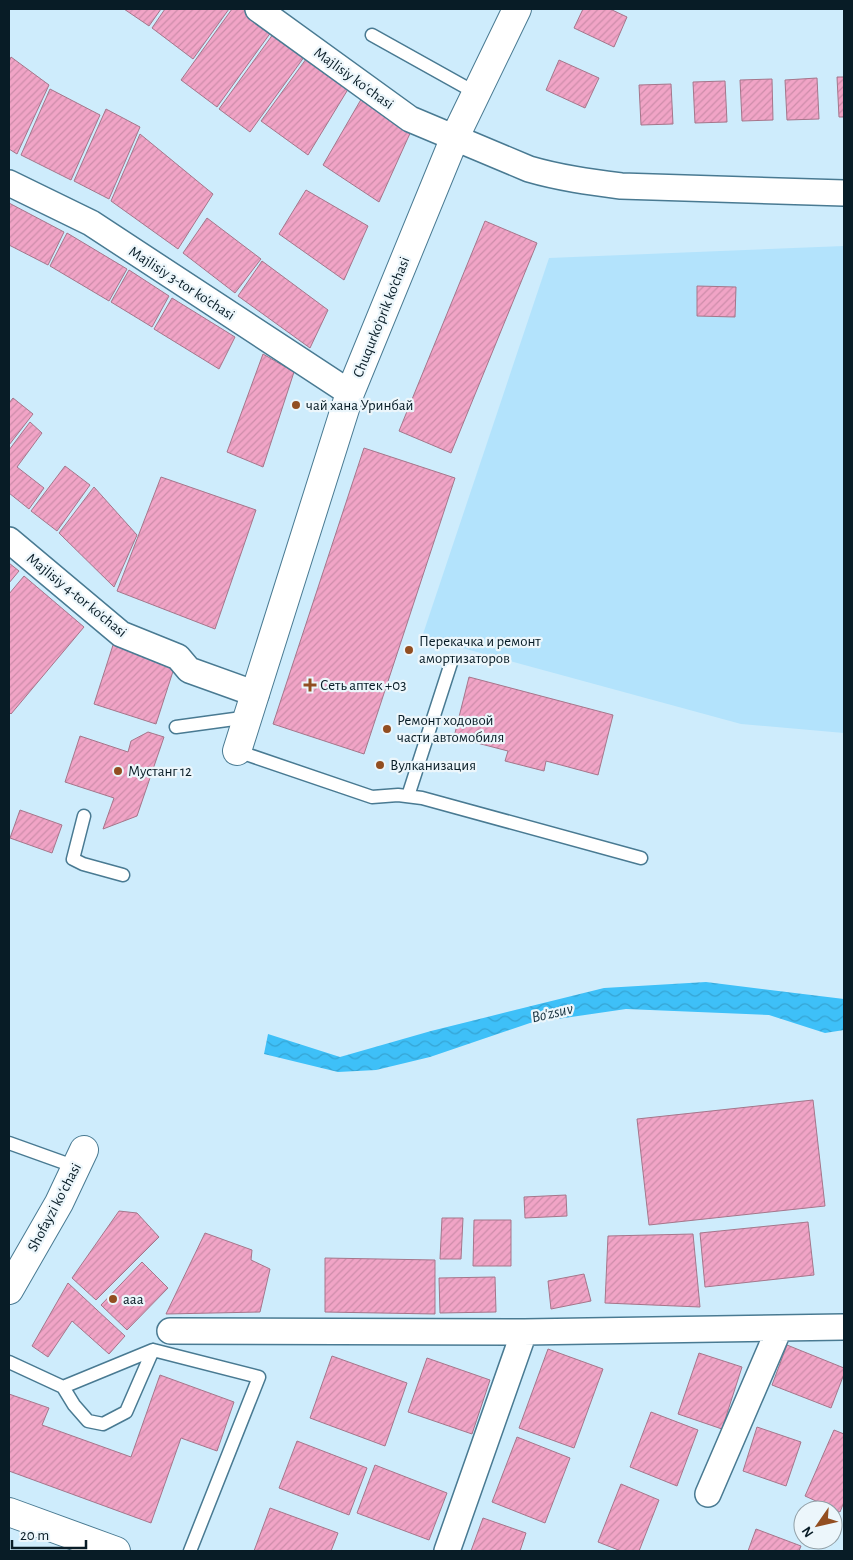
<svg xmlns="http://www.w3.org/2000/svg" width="853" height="1560" font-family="'Alegreya Sans',sans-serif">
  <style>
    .built { fill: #b3e3fc }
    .water { fill: url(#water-waves) }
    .building { fill: url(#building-hatch); stroke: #a5768b }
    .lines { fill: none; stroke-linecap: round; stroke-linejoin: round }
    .service-casing { stroke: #497a92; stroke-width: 15 }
    .minor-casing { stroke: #497a92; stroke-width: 28 }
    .tertiary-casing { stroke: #497a92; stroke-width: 30 }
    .service { stroke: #fff; stroke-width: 12 }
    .minor { stroke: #fff; stroke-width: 25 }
    .tertiary { stroke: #fff; stroke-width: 28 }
    .poi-dot { fill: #924e21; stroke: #ecf6fb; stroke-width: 2 }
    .labels { text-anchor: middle; stroke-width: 4.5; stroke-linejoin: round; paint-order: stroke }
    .street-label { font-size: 15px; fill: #081c26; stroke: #ecf6fb }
    .poi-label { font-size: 15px; fill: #081c26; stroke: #ecf6fb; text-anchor: start }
    .water-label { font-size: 16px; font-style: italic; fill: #17313e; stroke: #ecf6fb }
  </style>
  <defs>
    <pattern id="water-waves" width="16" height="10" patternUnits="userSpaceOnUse" patternTransform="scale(1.25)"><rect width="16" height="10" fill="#3ec0f8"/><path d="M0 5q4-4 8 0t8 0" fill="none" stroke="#35a4d4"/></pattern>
    <pattern id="building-hatch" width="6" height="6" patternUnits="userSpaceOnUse" patternTransform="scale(1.25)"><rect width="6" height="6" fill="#f1a4c6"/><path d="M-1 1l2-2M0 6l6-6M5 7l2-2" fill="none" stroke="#cd8daa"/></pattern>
  </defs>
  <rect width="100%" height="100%" fill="#ceecfc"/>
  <!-- built -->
  <path class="built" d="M844,246v487l-103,-9 -319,-87 127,-379z"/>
  <!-- water -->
  <path class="water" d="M706,982l138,17v31l-19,3 -56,-18 -143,-6 -96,14 -100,34 -54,13 -38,2 -74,-18 4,-20 72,23 91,-26 173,-43z"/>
  <!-- building -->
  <path class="building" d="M124,9h37l-12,17z
    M165,9h64l-36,50 -41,-31z
    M232,9h15l27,19 -57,79 -36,-27z
    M583,9h27l17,8 -13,30 -40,-19z
    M276,30l31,23 -57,79 -31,-23z
    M309,55l41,31 -42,69 -47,-34z
    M11,57l38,28 -32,69 -8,-5v-87z
    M559,60l40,18 -14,30 -39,-18z
    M837,77h7v40h-5z
    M817,78l2,41 -32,1 -2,-40z
    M772,79l1,41 -31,1 -2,-41z
    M725,81l2,41 -32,1 -2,-41z
    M671,84l2,40 -32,1 -2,-40z
    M50,89l50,26 -29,65 -50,-25z
    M363,96l49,33 -33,73 -56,-37z
    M106,109l34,18 -31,72 -35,-18z
    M140,134l73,60 -35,55 -67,-48z
    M306,190l62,36 -24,54 -65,-46z
    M9,203l55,29 -16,33 -39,-20z
    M207,218l54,41 -26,34 -52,-40z
    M485,221l52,22 -86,210 -52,-22z
    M67,233l60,36 -18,32 -59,-35z
    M262,261l66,49 -18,38 -72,-52z
    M129,270l40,26 -17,31 -41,-25z
    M697,286l39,1 -1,30 -38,-1z
    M172,298l63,39 -16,32 -65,-40z
    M263,354l31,18 -31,95 -36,-15z
    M13,398l20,16 -24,31v-42z
    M30,422l12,11 -25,34 27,21 -15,21 -20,-16v-43z
    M364,448l91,30 -91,276 -91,-30z
    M65,466l25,19 -33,46 -26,-20z
    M161,477l95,33 -41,119 -98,-38z
    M94,487l43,48 -23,52 -55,-54z
    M9,563l10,8 -10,12z
    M24,576l60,51 -73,87 -2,-2v-118z
    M114,642l62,20 -20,62 -62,-20z
    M469,677l144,38 -15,60 -52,-14 -2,10 -39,-10 3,-10 -54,-14z
    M148,732l16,5 -27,79 -34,13 11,-31 -49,-16 15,-46 48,16 3,-11z
    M20,810l42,15 -10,28 -42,-15z
    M813,1100l12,106 -176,19 -12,-106z
    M566,1195l1,21 -42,2 -1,-21z
    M119,1211l18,2 22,24 -63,63 -24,-22z
    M442,1218h21l-2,41h-21z
    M474,1220h37v46h-38z
    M808,1222l6,53 -109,12 -5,-54z
    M205,1233l47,17 -1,10 19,9 -10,43 -94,2z
    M693,1234l7,73 -95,-4 3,-67z
    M325,1258l110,2v54l-110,-2z
    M142,1262l26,26 -41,42 -26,-25z
    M584,1274l7,27 -40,8 -3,-28z
    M495,1277l1,35 -56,1 -1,-35z
    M68,1283l57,53 -16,18 -37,-33 -24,36 -16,-11z
    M787,1345l57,23v6l-13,34 -59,-23z
    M548,1349l55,20 -29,79 -55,-20z
    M699,1353l43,14 -20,62 -44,-15z
    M332,1356l75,27 -22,63 -75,-28z
    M427,1358l63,22 -18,54 -64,-22z
    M160,1375l74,27 -17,49 -36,-13 -30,85 -142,-52v-77l40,14 -7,17 89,32z
    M651,1412l47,18 -21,56 -47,-19z
    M757,1427l44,15 -15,44 -43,-15z
    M834,1430l10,4v68l-4,10 -35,-16z
    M517,1437l53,21 -25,65 -53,-21z
    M297,1441l70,27 -18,47 -70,-27z
    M375,1465l72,28 -18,47 -72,-27z
    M621,1484l38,16 -20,51h-18l-23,-9z
    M270,1508l68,25 -7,18h-77z
    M483,1518l43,15 -6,18h-49z
    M756,1529l45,17 -2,5h-51z"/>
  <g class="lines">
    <defs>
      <path id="service" d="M372,35l104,58
        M176,727l73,-10
        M237,751l135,46 26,-2 24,3 219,60
        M408,796l43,-133
        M84,816l-11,43 10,5 40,11
        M9,1143l67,24
        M9,1362l54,25 90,-37 106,27 -69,174
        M63,1387l11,18 14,16 15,3 23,-12 27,-62"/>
      <path id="minor" d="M258,9l152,110 119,50c31,9 61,13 92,17l223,7
        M9,183l82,40 259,170
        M9,540l112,94 57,23 11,13 67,24
        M170,1331l354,1 319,-5
        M708,1494l71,-165
        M447,1551l77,-219"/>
      <path id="tertiary" d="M237,751l113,-358 105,-256 62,-128
        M9,1290l50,-87 25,-53
        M9,1512l107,39"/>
    </defs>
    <!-- service casing -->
    <use href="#service" class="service-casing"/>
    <!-- minor casing -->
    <use href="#minor" class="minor-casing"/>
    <!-- tertiary casing -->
    <use href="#tertiary" class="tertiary-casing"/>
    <!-- service -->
    <use href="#service" class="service"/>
    <!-- minor -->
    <use href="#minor" class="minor"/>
    <!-- tertiary -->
    <use href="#tertiary" class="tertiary"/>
  </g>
  <!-- markers -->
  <g class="poi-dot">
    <circle cx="296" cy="405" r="5"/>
    <circle cx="409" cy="650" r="5"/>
    <path d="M307.5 677.5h5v5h5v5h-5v5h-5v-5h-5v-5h5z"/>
    <circle cx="387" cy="729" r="5"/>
    <circle cx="380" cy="765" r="5"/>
    <circle cx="118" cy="771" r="5"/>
    <circle cx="113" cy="1299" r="5"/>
  </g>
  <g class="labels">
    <!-- street labels -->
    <g class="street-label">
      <text transform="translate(354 78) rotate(36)" y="5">Majlisiy koʻchasi</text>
      <text transform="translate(182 283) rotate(33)" y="5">Majlisiy 3-tor ko'chasi</text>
      <text transform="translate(381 317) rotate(-68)" y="5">Chuqurko'prik ko'chasi</text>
      <text transform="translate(77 595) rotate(39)" y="5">Majlisiy 4-tor ko'chasi</text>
      <text transform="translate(54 1207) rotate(-62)" y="5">Shofayzi koʻchasi</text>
    </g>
    <!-- poi labels -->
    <g class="poi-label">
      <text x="306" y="410">чай хана Уринбай</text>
      <text x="419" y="646">Перекачка и ремонт<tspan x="419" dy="17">амортизаторов</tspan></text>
      <text x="320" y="690">Сеть аптек +03</text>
      <text x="397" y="725">Ремонт ходовой<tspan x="397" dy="17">части автомобиля</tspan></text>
      <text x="390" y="770">Вулканизация</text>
      <text x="128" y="776">Мустанг 12</text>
      <text x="123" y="1304">ааа</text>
    </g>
    <!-- water labels -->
    <g class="water-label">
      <text transform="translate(552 1012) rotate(-13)" y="6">Bo'zsuv</text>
    </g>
  </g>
  <!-- border -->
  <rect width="853" height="1560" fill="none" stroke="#081c26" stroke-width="20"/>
  <!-- north arrow -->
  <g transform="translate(818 1525) rotate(236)"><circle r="24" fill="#ecf6fb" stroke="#919fa6"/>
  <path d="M0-4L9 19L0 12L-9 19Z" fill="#924e21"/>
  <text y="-8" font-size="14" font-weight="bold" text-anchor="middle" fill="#081c26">N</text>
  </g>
  <!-- scale -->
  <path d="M12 1540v8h74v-8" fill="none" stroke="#081c26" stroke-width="2.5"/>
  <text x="20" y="1540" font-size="15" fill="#081c26" stroke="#ecf6fb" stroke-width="4" paint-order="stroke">20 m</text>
</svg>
